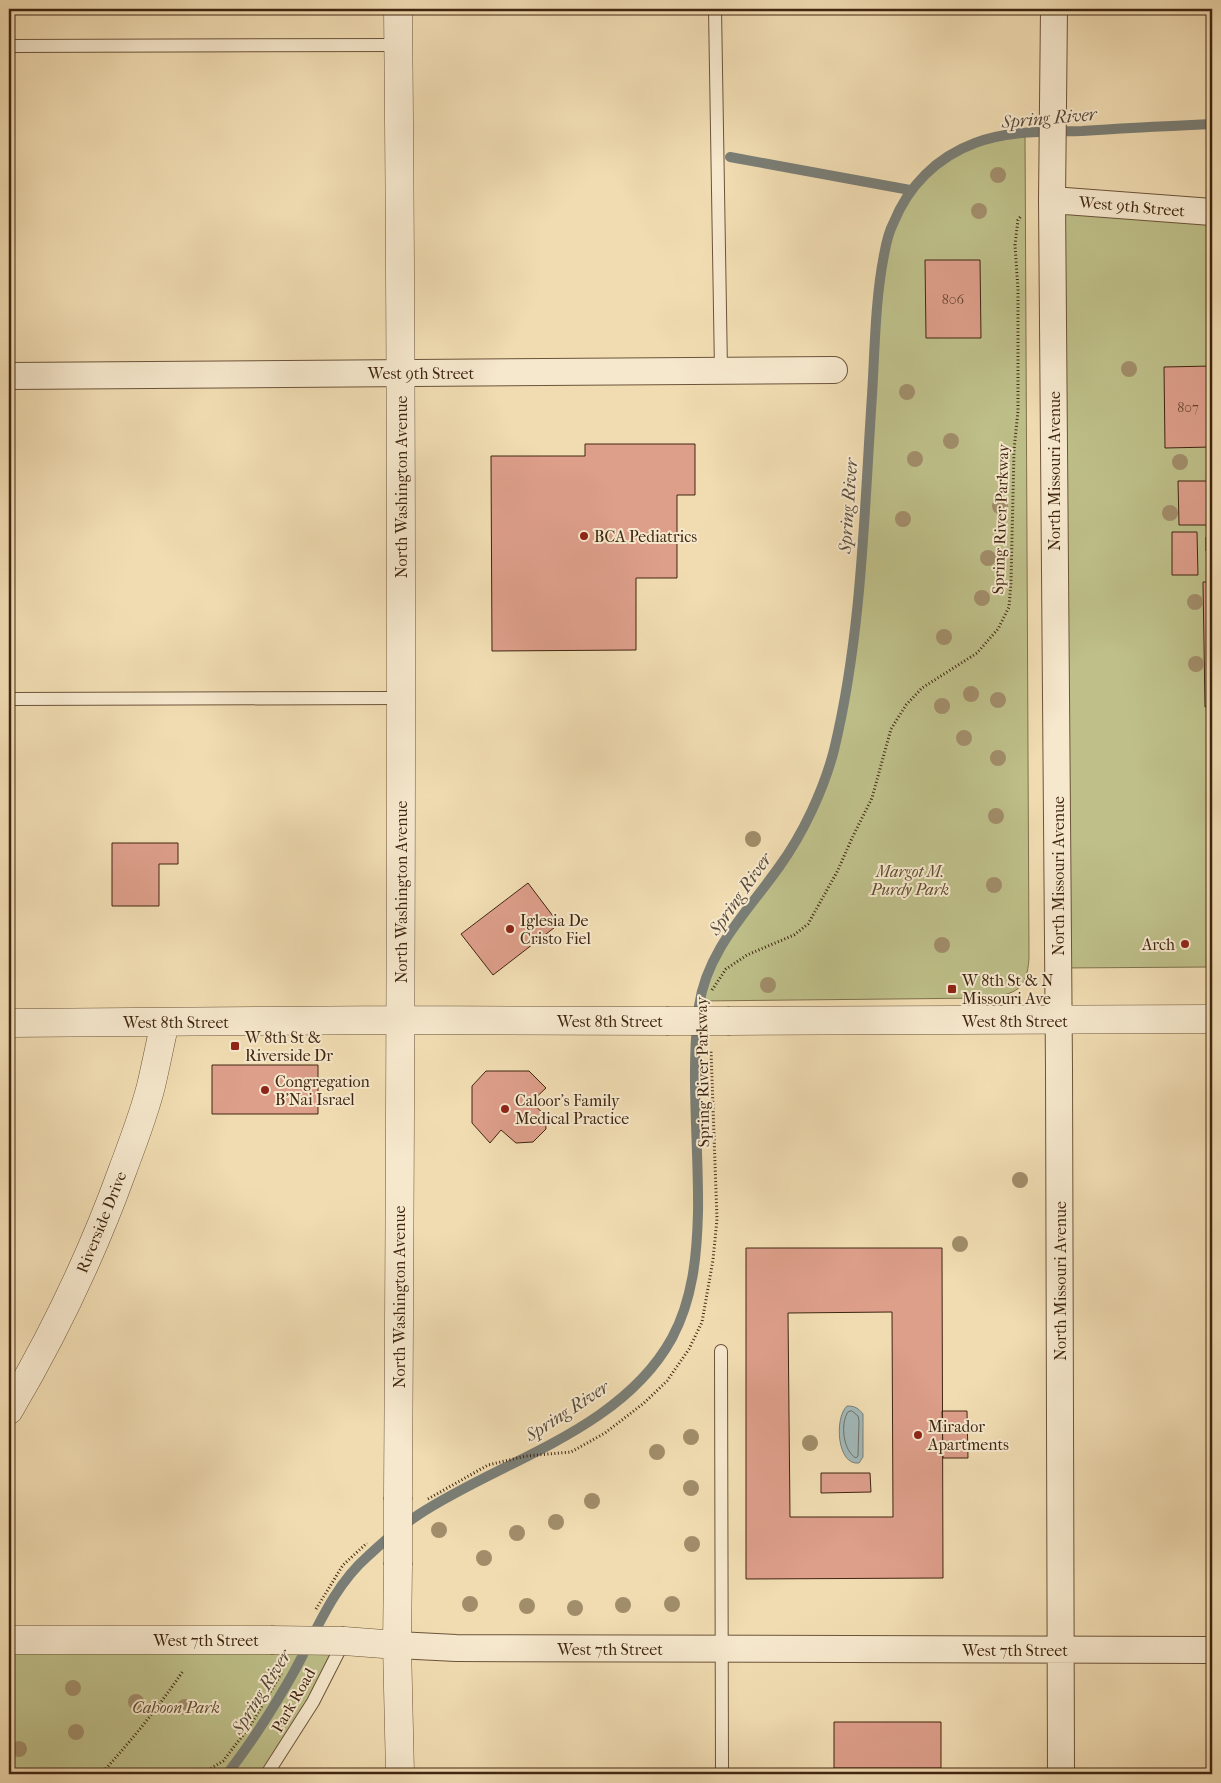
<svg xmlns="http://www.w3.org/2000/svg" width="1221" height="1783" font-family="'IM FELL French Canon',serif">
  <style>
    .green { fill: #bebf89; stroke: #7f724d }
    .water { fill: #a1b8b9; stroke: #7a7e76 }
    .lines { fill: none; stroke-linecap: round; stroke-linejoin: round }
    .shore { stroke: #706f65; stroke-width: 1 }
    .stream { stroke: #7a7e76; stroke-width: 10 }
    .building { fill: #dd9e8a; stroke: #402611; fill-rule: evenodd }
    .service-casing { stroke: #6c5439; stroke-width: 14 }
    .minor-casing { stroke: #6c5439; stroke-width: 28 }
    .tertiary-casing { stroke: #6c5439; stroke-width: 29 }
    .path { stroke: #402611; stroke-width: 3; stroke-dasharray: 1 2.5; stroke-linecap: butt }
    .service { stroke: #f6e8cd; stroke-width: 12 }
    .minor { stroke: #f6e8cd; stroke-width: 26 }
    .tertiary { stroke: #f6e8cd; stroke-width: 28 }
    .tertiary-bridge-casing { stroke: #6c5439; stroke-width: 29; stroke-linecap: butt }
    .tertiary-bridge { stroke: #f6e8cd; stroke-width: 28 }
    .tree { fill: #a18d6a }
    .poi-dot { fill: #8f2418; stroke: #f6e8cd; stroke-width: 2 }
    .labels { text-anchor: middle; stroke-width: 4; stroke-linejoin: round; paint-order: stroke }
    .number-label { font-size: 14px; fill: #67442f }
    .street-label { font-size: 16px; fill: #402611; stroke: #f6e8cd }
    .poi-label { font-size: 16px; fill: #402611; stroke: #f6e8cd; text-anchor: start }
    .park-label { font-size: 16px; font-style: italic; fill: #604c2f; stroke: #f6e8cd }
    .water-label { font-size: 18px; font-style: italic; fill: #584a3b; stroke: #f6e8cd }
  </style>
  <rect width="100%" height="100%" fill="#f1dcb2"/>
  <filter id="stains"><feTurbulence type="fractalNoise" baseFrequency=".004" numOctaves="4"/><feColorMatrix values="0 0 0 0 .2 0 0 0 0 .09 0 0 0 0 .02 0 0 0 .5 -.17"/></filter>
  <radialGradient id="worn" r=".72"><stop offset=".6" stop-color="#630" stop-opacity="0"/><stop offset="1" stop-color="#630" stop-opacity=".3"/></radialGradient>
  <!-- green -->
  <path class="green" d="M1025,133l4,825c-2,32 -13,36 -43,40l-286,3 6,-23 19,-40 57,-74 27,-48 18,-40 7,-24 12,-60 12,-79 21,-329 12,-57 19,-37 32,-31 35,-17 36,-8z
    M1052,200l160,12v755l-154,1z
    M9,1640l335,1 -77,133h-258z"/>
  <!-- water -->
  <path class="water" d="M847,1406c8,0 11,2 16,8v43l-4,6c-22,3 -25,-45 -12,-57z"/>
  <g class="lines">
    <!-- shore -->
    <path class="shore" d="M852,1411l6,5 1,5 -1,35 -2,2c-13,-7 -16,-35 -8,-46z"/>
    <!-- stream -->
    <path class="stream" d="M730,157l180,33
      M227,1774c22,-28 42,-59 60,-90 26,-43 42,-94 81,-128 15,-14 32,-29 50,-41 83,-55 203,-84 254,-177 21,-39 25,-83 26,-126 1,-68 -8,-138 1,-206 8,-56 49,-95 80,-139 24,-33 45,-78 55,-117 28,-116 30,-236 38,-355 3,-47 3,-94 12,-140 2,-11 4,-22 9,-31 15,-38 44,-67 82,-81 34,-13 72,-11 107,-12 44,-3 87,-5 130,-7"/>
  </g>
  <!-- building -->
  <path class="building" d="M925,260h55l1,78h-55z
    M1212,366v81l-47,1 -1,-81z
    M585,444h110v51h-18v83h-41v72l-144,1 -1,-195h94z
    M1178,481h34v44h-33z
    M1172,532h25l1,43h-26z
    M1206,537h6v14h-6z
    M1203,582h9v125h-7z
    M112,843h66v21h-19v42h-47z
    M528,883l31,41 -66,51 -32,-41z
    M212,1065h106v49h-106z
    M486,1071h43l17,17 -15,14 14,13 1,14 -13,13 -17,1 -15,-13 -11,13 -18,-20v-37z
    M746,1248h196l1,330 -197,1zM892,1312l1,205h-103l-2,-204z
    M942,1411h25l1,47h-25z
    M821,1473h49l1,19 -50,1z
    M834,1722h107v46h-107z"/>
  <g class="lines">
    <defs>
      <path id="service" d="M715,9l6,362
        M9,46l390,-1
        M9,699l392,-1
        M721,1351l1,423
        M267,1774l46,-72 31,-61"/>
      <path id="minor" d="M1054,9l-2,191 7,867 2,707
        M1052,200l160,12
        M9,376l825,-6
        M397,1645l59,3 756,2"/>
      <path id="tertiary" d="M730,1021l482,-2
        M9,1023l391,-3 266,1
        M9,1410c45,-76 84,-158 114,-241 10,-27 21,-55 28,-83 5,-21 9,-42 14,-64
        M398,1497c3,-496 5,-992 0,-1488
        M398,1565l-1,80 3,129
        M9,1640h262
        M344,1641l53,4"/>
    </defs>
    <!-- service casing -->
    <use href="#service" class="service-casing"/>
    <!-- minor casing -->
    <use href="#minor" class="minor-casing"/>
    <!-- tertiary casing -->
    <use href="#tertiary" class="tertiary-casing"/>
    <!-- path -->
    <path class="path" d="M712,990l14,-21 21,-14 47,-20 14,-11 29,-52 16,-36 19,-38 19,-69 15,-24 16,-17 55,-35 21,-24 11,-22 2,-25 3,-132 4,-39v-122l-3,-44 3,-25 3,-4
      M428,1499l60,-34 38,-9 45,-4 34,-19 39,-30 23,-22 22,-32 13,-27 11,-62 4,-41 -6,-168
      M316,1609l27,-44 24,-22
      M101,1774c30,-33 57,-66 82,-103
      M202,1774l21,-13 27,-35 32,-54"/>
    <!-- service -->
    <use href="#service" class="service"/>
    <!-- minor -->
    <use href="#minor" class="minor"/>
    <!-- tertiary -->
    <use href="#tertiary" class="tertiary"/>
    <defs>
      <path id="tertiary-bridge" d="M666,1021h64
        M398,1497v68
        M271,1640l73,1"/>
    </defs>
    <!-- tertiary-bridge casing -->
    <use href="#tertiary-bridge" class="tertiary-bridge-casing"/>
    <!-- tertiary-bridge -->
    <use href="#tertiary-bridge" class="tertiary-bridge"/>
  </g>
  <!-- trees -->
  <g class="tree">
    <circle cx="998" cy="175" r="8"/>
    <circle cx="979" cy="211" r="8"/>
    <circle cx="1129" cy="369" r="8"/>
    <circle cx="907" cy="392" r="8"/>
    <circle cx="951" cy="441" r="8"/>
    <circle cx="915" cy="459" r="8"/>
    <circle cx="1180" cy="462" r="8"/>
    <circle cx="1000" cy="506" r="8"/>
    <circle cx="1170" cy="513" r="8"/>
    <circle cx="903" cy="519" r="8"/>
    <circle cx="988" cy="558" r="8"/>
    <circle cx="982" cy="598" r="8"/>
    <circle cx="1195" cy="602" r="8"/>
    <circle cx="944" cy="637" r="8"/>
    <circle cx="1196" cy="664" r="8"/>
    <circle cx="971" cy="694" r="8"/>
    <circle cx="998" cy="700" r="8"/>
    <circle cx="942" cy="706" r="8"/>
    <circle cx="964" cy="738" r="8"/>
    <circle cx="998" cy="758" r="8"/>
    <circle cx="996" cy="816" r="8"/>
    <circle cx="753" cy="839" r="8"/>
    <circle cx="994" cy="885" r="8"/>
    <circle cx="942" cy="945" r="8"/>
    <circle cx="768" cy="985" r="8"/>
    <circle cx="1020" cy="1180" r="8"/>
    <circle cx="960" cy="1244" r="8"/>
    <circle cx="691" cy="1437" r="8"/>
    <circle cx="810" cy="1443" r="8"/>
    <circle cx="657" cy="1452" r="8"/>
    <circle cx="691" cy="1488" r="8"/>
    <circle cx="592" cy="1501" r="8"/>
    <circle cx="556" cy="1522" r="8"/>
    <circle cx="439" cy="1530" r="8"/>
    <circle cx="517" cy="1533" r="8"/>
    <circle cx="692" cy="1544" r="8"/>
    <circle cx="484" cy="1558" r="8"/>
    <circle cx="470" cy="1604" r="8"/>
    <circle cx="672" cy="1604" r="8"/>
    <circle cx="623" cy="1605" r="8"/>
    <circle cx="527" cy="1606" r="8"/>
    <circle cx="575" cy="1608" r="8"/>
    <circle cx="73" cy="1688" r="8"/>
    <circle cx="136" cy="1702" r="8"/>
    <circle cx="185" cy="1707" r="8"/>
    <circle cx="76" cy="1732" r="8"/>
    <circle cx="19" cy="1749" r="8"/>
  </g>
  <!-- markers -->
  <g class="poi-dot">
    <circle cx="584" cy="536" r="5"/>
    <circle cx="510" cy="929" r="5"/>
    <circle cx="1185" cy="944" r="5"/>
    <rect x="947" y="984" width="10" height="10" rx="2.5"/>
    <rect x="230" y="1041" width="10" height="10" rx="2.5"/>
    <circle cx="265" cy="1090" r="5"/>
    <circle cx="505" cy="1109" r="5"/>
    <circle cx="918" cy="1435" r="5"/>
  </g>
  <g class="labels">
    <!-- number labels -->
    <g class="number-label">
      <text x="953" y="304">806</text>
      <text x="1188" y="412">807</text>
    </g>
    <!-- street labels -->
    <g class="street-label">
      <text transform="translate(1132 206) rotate(5)" y="6">West 9th Street</text>
      <text x="421" y="379">West 9th Street</text>
      <text transform="translate(1054 471) rotate(-90)" y="6">North Missouri Avenue</text>
      <text transform="translate(401 487) rotate(-90)" y="6">North Washington Avenue</text>
      <text transform="translate(1000 519) rotate(-88)" y="6">Spring River Parkway</text>
      <text transform="translate(1058 876) rotate(-90)" y="6">North Missouri Avenue</text>
      <text transform="translate(401 892) rotate(-90)" y="6">North Washington Avenue</text>
      <text x="610" y="1027">West 8th Street</text>
      <text x="1015" y="1027">West 8th Street</text>
      <text x="176" y="1028">West 8th Street</text>
      <text transform="translate(702 1072) rotate(-91)" y="6">Spring River Parkway</text>
      <text transform="translate(101 1222) rotate(-68)" y="6">Riverside Drive</text>
      <text transform="translate(1060 1281) rotate(-90)" y="6">North Missouri Avenue</text>
      <text transform="translate(399 1297) rotate(-90)" y="6">North Washington Avenue</text>
      <text x="206" y="1646">West 7th Street</text>
      <text x="610" y="1655">West 7th Street</text>
      <text x="1015" y="1656">West 7th Street</text>
      <text transform="translate(293 1700) rotate(-60)" y="6">Park Road</text>
    </g>
    <!-- poi labels -->
    <g class="poi-label">
      <text x="594" y="542">BCA Pediatrics</text>
      <text x="520" y="926">Iglesia De<tspan x="520" dy="18">Cristo Fiel</tspan></text>
      <text x="1175" y="950" text-anchor="end">Arch</text>
      <text x="962" y="986">W 8th St &amp; N<tspan x="962" dy="18">Missouri Ave</tspan></text>
      <text x="245" y="1043">W 8th St &amp;<tspan x="245" dy="18">Riverside Dr</tspan></text>
      <text x="275" y="1087">Congregation<tspan x="275" dy="18">B'Nai Israel</tspan></text>
      <text x="515" y="1106">Caloor's Family<tspan x="515" dy="18">Medical Practice</tspan></text>
      <text x="928" y="1432">Mirador<tspan x="928" dy="18">Apartments</tspan></text>
    </g>
    <!-- park labels -->
    <g class="park-label">
      <text x="910" y="877">Margot M.<tspan x="910" dy="18">Purdy Park</tspan></text>
      <text x="176" y="1713">Cahoon Park</text>
    </g>
    <!-- water labels -->
    <g class="water-label">
      <text transform="translate(1049 118) rotate(-5)" y="6">Spring River</text>
      <text transform="translate(848 506) rotate(-86)" y="6">Spring River</text>
      <text transform="translate(740 894) rotate(-55)" y="6">Spring River</text>
      <text transform="translate(567 1411) rotate(-33)" y="6">Spring River</text>
      <text transform="translate(261 1692) rotate(-58)" y="6">Spring River</text>
    </g>
  </g>
  <!-- margin -->
  <rect width="1221" height="1783" fill="none" stroke="#f1dcb2" stroke-width="30"/>
  <rect x="10" y="10" width="1201" height="1763" fill="none" stroke="#402611" stroke-width="2.5"/>
  <rect x="15" y="15" width="1191" height="1753" fill="none" stroke="#402611"/>
  <rect width="100%" height="100%" filter="url(#stains)"/>
  <rect width="100%" height="100%" fill="url(#worn)"/>
</svg>
